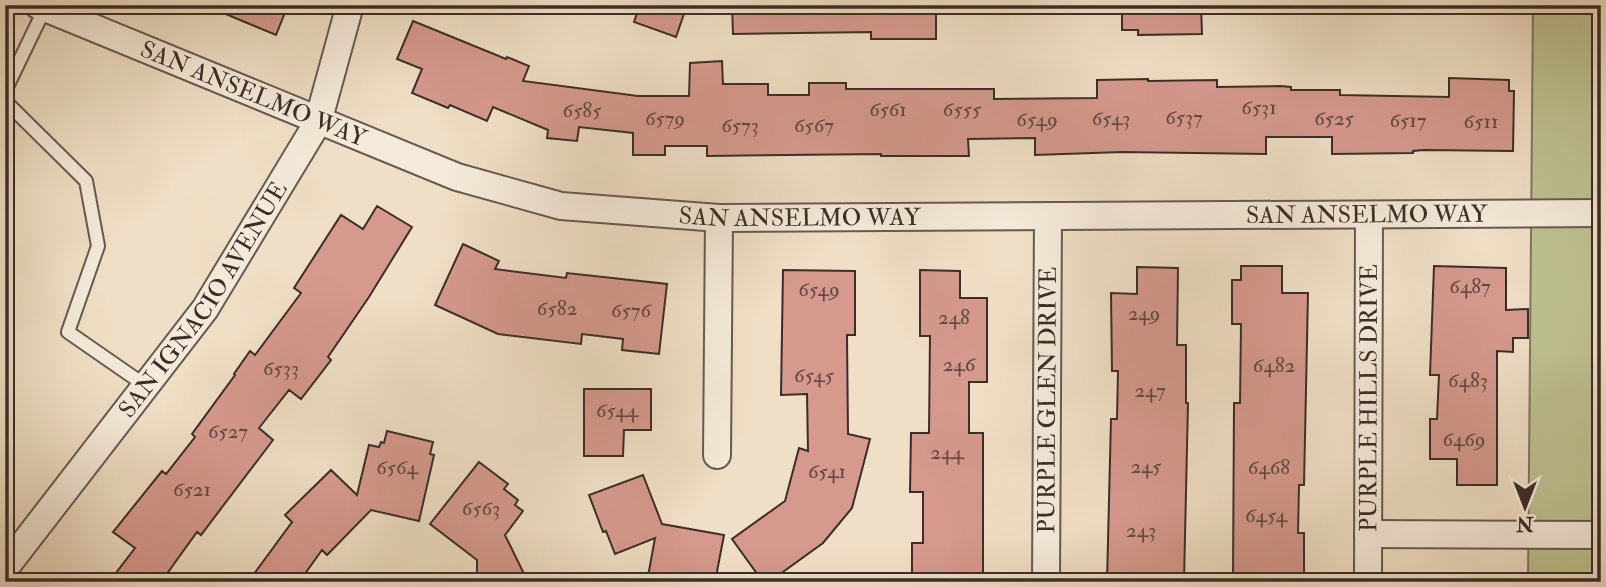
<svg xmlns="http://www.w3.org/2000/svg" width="1606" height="587" font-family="'IM FELL Double Pica',serif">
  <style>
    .green { fill: #bec192; stroke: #7c785c; stroke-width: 2 }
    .building { fill: #d5998e; stroke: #3b2e27; stroke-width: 2 }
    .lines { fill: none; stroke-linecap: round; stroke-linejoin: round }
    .service-casing { stroke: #685a4f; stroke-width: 16 }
    .minor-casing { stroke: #685a4f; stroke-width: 30 }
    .service { stroke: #f5eada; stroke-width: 12 }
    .minor { stroke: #f5eada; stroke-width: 26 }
    .labels { text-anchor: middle; stroke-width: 5; stroke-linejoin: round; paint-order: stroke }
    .number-label { font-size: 21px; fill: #624941 }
    .street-label { font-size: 24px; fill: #3b2e27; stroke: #f5eada }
  </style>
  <rect width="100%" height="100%" fill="#efdfc6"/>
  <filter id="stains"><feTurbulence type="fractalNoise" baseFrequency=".00286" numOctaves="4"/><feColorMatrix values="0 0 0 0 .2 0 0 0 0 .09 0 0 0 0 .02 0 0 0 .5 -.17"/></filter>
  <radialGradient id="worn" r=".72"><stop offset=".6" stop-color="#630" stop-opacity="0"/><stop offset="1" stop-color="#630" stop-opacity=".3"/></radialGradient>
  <!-- green -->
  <path class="green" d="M1533,5h68v577h-73z"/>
  <!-- building -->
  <path class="building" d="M204,5h84l-12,30z
    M640,5h47l-11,32 -42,-15z
    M732,5h204v34h-65v-7l-138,2z
    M1122,5h79l1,29 -64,1v-5h-16z
    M413,21l93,38 1,-2 22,9 -6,15 115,15h51l1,-33 32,-2 1,23h45v11h41v-12h37v6h148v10l103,-1v-18l51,-1v2l69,-1v7l63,-1 11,1v3h49v5l109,2v-19l60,2v11h5l-1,60 -89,-1 -11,1v2l-81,1v-17h-66v17l-144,-2 -87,3v-17l-67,1 1,17h-88v-2l-174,2v-10h-42v9h-32v-22l-54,-6 -2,14 -30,-3 1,-8 -55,-23 -6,14 -37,-16 -2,3 -36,-15 10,-24 -25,-10z
    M377,206l35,21 -43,70 -41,60 3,3 -30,39 -12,-9 -30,38 14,12 -72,95 -4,-3 -36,50h-52l26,-34 -22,-16 49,-61 4,3 29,-37 -3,-3 43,-59 -1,-1 16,-23 5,4 46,-62 -7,-5 47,-73 22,14z
    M463,244l36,17 -4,8 71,9 1,-5 100,11 -8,70 -37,-4 1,-11 -41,-5 -1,10 -83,-10 -63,-29z
    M1241,266h41v27h26l-4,192h-5l-1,48h6v49l-71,-1 1,-178h6l1,-79h-9v-44h9z
    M1434,266l72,2v42l22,-1v29h-15v14l-16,-1v134h-40v-26h-27v-40h7l2,-44h-9z
    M1137,267l41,1 -1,77h9v58h2l-4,178 -77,1 4,-163h6l1,-48h-6l-1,-78 26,1z
    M783,270l72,1v64h-8l1,99 22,5 -18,69 -29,35 -54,39h-6l-31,-43 53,-38 14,-53 9,3 -1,-57 -26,1z
    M920,270l40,1v27h27v84h-18v51h14v146h-71v-36h11v-51h-13l1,-59h18l1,-97h-10z
    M584,389h67v41h-27l-1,26h-39z
    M387,431l46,11 -3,12 4,1 -15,66 -48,-11 -44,45 -5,-5 -23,32h-51l44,-60 -7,-7 46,-45 26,25 12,-50 10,2 2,-5 3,1z
    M479,462l29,22 -4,5 14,11 -3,5 8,6 -18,24 23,47h-51v-22l-47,-36z
    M643,475l19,49 62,11 -9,47h-68l8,-44 -40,16 -9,-23 -3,1 -14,-37z"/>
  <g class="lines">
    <defs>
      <path id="service" d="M5,91l40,-83
        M5,101l81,80 12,65 -30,86 78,54"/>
      <g id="minor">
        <path id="s1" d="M38,5l419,172 104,29 158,12 882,-5"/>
        <path d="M717,455l2,-237"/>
        <path d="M1368,534l233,1"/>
        <path id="s2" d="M5,568l200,-259 113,-187 32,-117"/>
        <path id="s3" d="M1046,582l2,-365"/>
        <path id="s4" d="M1368,582l1,-367"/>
      </g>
    </defs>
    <!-- service casing -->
    <use href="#service" class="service-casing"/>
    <!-- minor casing -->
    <use href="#minor" class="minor-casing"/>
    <!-- service -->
    <use href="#service" class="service"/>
    <!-- minor -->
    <use href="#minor" class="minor"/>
  </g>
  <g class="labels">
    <!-- number labels -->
    <g class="number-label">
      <text x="1259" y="114">6531</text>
      <text x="888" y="116">6561</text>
      <text x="962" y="116">6555</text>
      <text x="582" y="117">6585</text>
      <text x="1184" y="124">6537</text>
      <text x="665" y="125">6579</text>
      <text x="1111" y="125">6543</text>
      <text x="1334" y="125">6525</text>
      <text x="1037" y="126">6549</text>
      <text x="1408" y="127">6517</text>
      <text x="1481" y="128">6511</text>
      <text x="740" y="132">6573</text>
      <text x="814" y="132">6567</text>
      <text x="1470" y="293">6487</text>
      <text x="819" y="296">6549</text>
      <text x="557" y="315">6582</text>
      <text x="631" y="317">6576</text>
      <text x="1144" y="320">249</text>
      <text x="954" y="324">248</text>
      <text x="959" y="371">246</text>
      <text x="1274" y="372">6482</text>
      <text x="281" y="375">6533</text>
      <text x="814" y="382">6545</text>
      <text x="1468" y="387">6483</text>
      <text x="1150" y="397">247</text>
      <text x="617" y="417">6544</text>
      <text x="228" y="438">6527</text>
      <text x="1464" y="446">6469</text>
      <text x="947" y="459">244</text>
      <text x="1146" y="473">245</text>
      <text x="397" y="474">6564</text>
      <text x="1269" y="474">6468</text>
      <text x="827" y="478">6541</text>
      <text x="192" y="496">6521</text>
      <text x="481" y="515">6563</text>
      <text x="1266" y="522">6454</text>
      <text x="1141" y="537">243</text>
    </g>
    <!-- street labels -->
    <g class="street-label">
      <text dy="8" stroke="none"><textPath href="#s1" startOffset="233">SAN ANSELMO WAY</textPath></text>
      <text dy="8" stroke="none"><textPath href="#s1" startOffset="1367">SAN ANSELMO WAY</textPath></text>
      <text dy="8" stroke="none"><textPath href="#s1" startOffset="800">SAN ANSELMO WAY</textPath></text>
      <text dy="8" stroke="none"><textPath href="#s2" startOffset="334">SAN IGNACIO AVENUE</textPath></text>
      <text dy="8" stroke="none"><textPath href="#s4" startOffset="184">PURPLE HILLS DRIVE</textPath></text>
      <text dy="8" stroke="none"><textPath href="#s3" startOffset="182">PURPLE GLEN DRIVE</textPath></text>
    </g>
  </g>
  <!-- margin -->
  <rect width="1606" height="587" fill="none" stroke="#efdfc6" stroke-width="28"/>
  <rect x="7" y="7" width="1592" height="573" fill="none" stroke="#3b2e27" stroke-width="3.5"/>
  <rect x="14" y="14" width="1578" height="559" fill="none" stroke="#3b2e27" stroke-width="2"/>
  <!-- north arrow -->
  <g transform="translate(1525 507) rotate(180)" stroke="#f5eada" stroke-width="5" paint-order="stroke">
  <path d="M0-5L12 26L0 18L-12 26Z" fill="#3b2e27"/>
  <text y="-10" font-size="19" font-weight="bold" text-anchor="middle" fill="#3b2e27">N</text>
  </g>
  <rect width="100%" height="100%" filter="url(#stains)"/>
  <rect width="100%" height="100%" fill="url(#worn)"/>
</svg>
